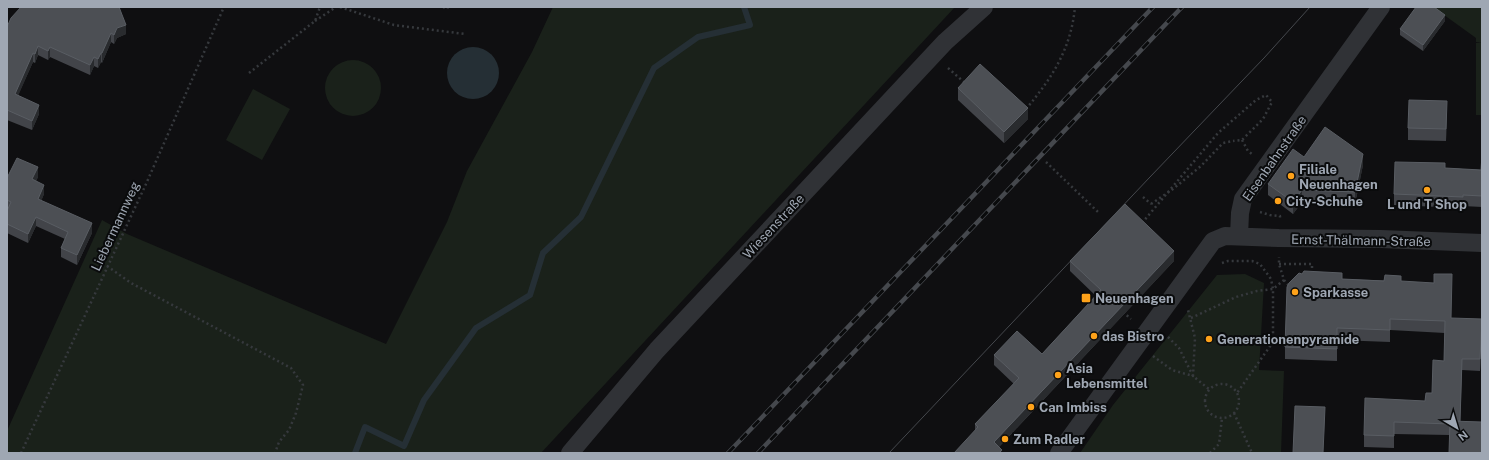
<svg xmlns="http://www.w3.org/2000/svg" width="1489" height="460" font-family="'Public Sans',sans-serif">
  <style>
    .green { fill: #1a211a }
    .water { fill: #252f35 }
    .lines { fill: none; stroke-linecap: round; stroke-linejoin: round }
    .stream { stroke: #252f35; stroke-width: 6 }
    .path { stroke: #36393d; stroke-width: 2.5; stroke-dasharray: 2 3; stroke-linecap: butt }
    .minor { stroke: #303236; stroke-width: 18 }
    .tram { stroke: #45484d; stroke-width: 1 }
    .rail-casing { stroke: #45484d; stroke-width: 4.5 }
    .rail { stroke: #0a0b0c; stroke-width: 3; stroke-dasharray: 9; stroke-linecap: butt }
    .path-bridge { stroke: #36393d; stroke-width: 2.5; stroke-dasharray: 2 3; stroke-linecap: butt }
    .wall { fill: #424449 }
    .shaded-wall { fill: #292b2e }
    .building { fill: #4c4f54; stroke: #595d63 }
    .poi-dot { fill: #fea21a; stroke: #0a0b0c; stroke-width: 1.5 }
    .labels { text-anchor: middle; stroke-width: 4; stroke-linejoin: round; paint-order: stroke }
    .street-label { font-size: 13px; fill: #9fa7b3; stroke: #0a0b0c }
    .poi-label { font-size: 13px; font-weight: bold; fill: #9fa7b3; stroke: #0a0b0c; text-anchor: start }
  </style>
  <rect width="100%" height="100%" fill="#0f0f11"/>
  <!-- green -->
  <path class="green" d="M553,7h402l-414,446h-534v-22l95,-211 25,14 259,110 61,-122 20,-51 65,-119z
    M1433,7h49v36l-6,-1v-4z
    M1476,43h6l-1,72h-5z
    M325 88a28 28 0 1 1 56 0a28 28 0 1 1-56 0Z
    M253,89l37,20 -28,51 -36,-20z
    M1245,274l19,9 -5,87 25,1 -3,82h-201l33,-48 104,-130z"/>
  <!-- water -->
  <path class="water" d="M447 73a26 26 0 1 1 52 0a26 26 0 1 1-52 0Z"/>
  <g class="lines">
    <!-- stream -->
    <path class="stream" d="M355,453l10,-26 39,19 20,-46 52,-72 54,-33 13,-42 38,-36 73,-149 44,-31 52,-12 -6,-18"/>
    <!-- path -->
    <path class="path" d="M340,7l54,18 71,9
      M443,7l4,2 1,-2
      M315,21l21,-14
      M948,68l17,15
      M249,73l66,-52 5,-14
      M1026,109c26,-31 45,-60 49,-102
      M1242,140l6,11 4,3
      M1046,162l52,50
      M1143,197l8,7
      M1260,212l10,3 10,1v2
      M1142,223l76,-90 38,-33 10,-5 6,7 -9,17 -21,21 -9,1
      M1222,263l6,-2h24l8,3 11,15 2,10v53l-36,51
      M1279,264h33v9
      M107,266l24,17 160,85 12,17 -7,28 -7,17 -10,12 -4,11
      M1284,280l6,7
      M1123,312l8,7
      M1191,318l45,-21 21,-6 16,-2 11,-9 -5,-16v-7
      M1168,337l11,11 14,28 17,14
      M1153,356l19,14 21,6 2,-38 -7,-28
      M1205 401a17 17 0 1 1 34 0a17 17 0 1 1-34 0Z
      M1234,413l18,40
      M21,453l125,-269 78,-177
      M1210,453l9,-9 3,-26"/>
    <!-- minor -->
    <path class="minor" d="M1239,236l1,-23 3,-14 138,-192
      M570,453l87,-103 288,-308 39,-35
      M1059,453l154,-212 12,-5 54,2 102,1 101,4"/>
    <!-- tram -->
    <path class="tram" d="M889,453l261,-276 114,-119 46,-51"/>
    <defs>
      <path id="rail" d="M728,453l425,-446
        M758,453l424,-446"/>
    </defs>
    <!-- rail casing -->
    <use href="#rail" class="rail-casing"/>
    <!-- rail -->
    <use href="#rail" class="rail"/>
    <!-- path-bridge -->
    <path class="path-bridge" d="M1151,204l22,-15 28,-23 22,-23 10,-2"/>
  </g>
  <!-- wall -->
  <path class="wall" d="M1445,21l-22,30 -23,-16v-6z
    M7,27l119,7 -9,4 -3,6 -3,-2 -9,21 -1,-1 -3,6 -4,-2 -4,9 -40,-18 -2,3 -10,-5 -3,8 -2,-1 -15,33 21,19 -7,16 -25,-10z
    M958,88l70,31 -24,24 -46,-43z
    M1447,113l-1,28 -38,-1v-12z
    M1482,155v52l-19,-1v2l-69,-3v-11l51,-26 36,2z
    M1304,157l59,8 -8,39 -53,-2 -9,12 -25,-19v-11z
    M38,177l-2,4 8,13 -3,7 51,32 -15,32 -16,-8v-9l4,-9 -29,-13 -8,17 -21,-10v-22l1,-2h-1v-31z
    M1070,261h104l-175,186 3,6 -27,-22v-7l39,-40 -20,-19v-10l48,-1 54,-58 -26,-25z
    M1342,279l59,2 50,37 31,13 -2,40 -18,-1 -2,51 -11,14 -55,-1v14l-30,-1v-12l61,-34 7,-8 12,-32 1,-28 -55,-3v12l-53,-2v21l-52,-2v-12z"/>
  <!-- shaded-wall -->
  <path class="shaded-wall" d="M1445,15v6l-22,30v-6z
    M126,25v9l-9,4 -3,6v-9l3,-7z
    M111,33v9l-9,21v-10z
    M38,46v9l-3,8v-9z
    M50,47v10l-2,3v-9z
    M33,53v9l-18,41v-9z
    M101,53v9l-3,6v-9z
    M94,57v9l-4,9v-10z
    M1447,101v12l-1,28v-12z
    M39,105v9l-7,16v-9z
    M1028,108v11l-24,24v-11z
    M1363,154v11l-8,39v-12z
    M38,167v10l-6,12v-10z
    M44,185v9l-6,15v-10z
    M1302,190v12l-9,12v-12z
    M36,217v9l-8,17v-9z
    M92,223v10l-15,32v-10z
    M1174,251v10l-180,191v-10z
    M1482,319v12l-2,40v-12z
    M1462,359v11l-2,66v-12z
    M1325,407v12l-2,34z"/>
  <!-- building -->
  <path class="building" d="M21,7h98l7,18 -9,3 -3,7 -3,-2 -9,20h-1l-3,6 -4,-2 -4,8 -40,-18 -2,4 -10,-5 -3,8 -2,-1 -18,41 24,11 -7,16 -25,-11v-83l4,-9z
    M1416,7h18l11,8 -22,30 -23,-16z
    M980,64l48,44 -24,24 -46,-44z
    M1409,100l38,1 -1,28 -38,-1z
    M1325,127l38,27 -8,38 -53,-2 -9,12 -25,-18 25,-35 11,8z
    M1482,155v41l-19,-1v2l-69,-3 1,-32 50,1v5l36,2z
    M17,158l21,9 -6,12 12,6 -6,14 54,24 -15,32 -16,-7 7,-16 -32,-15 -8,17 -21,-10v-13l4,-9 -4,-2v-22z
    M1125,204l49,47 -180,191 8,8 -3,3h-45l24,-26 -3,-3 44,-46 -25,-23 23,-24 25,23 59,-64 -31,-29z
    M1304,271l38,2v6l42,2 1,-6 16,1v5l33,2v-9h18l-1,44 31,1 -2,40h-18l-2,62h-10v3l-56,-2v14l-30,-1 1,-37 60,3 1,-8h6l1,-33 11,1 1,-40 -55,-2v11l-53,-2v21l-52,-2 2,-60 2,-4 10,-10 3,1z
    M1295,406l30,1 -2,46h-30z
    M1450,421l32,1v31h-33z"/>
  <!-- markers -->
  <g class="poi-dot">
    <circle cx="1291" cy="176" r="4"/>
    <circle cx="1427" cy="190" r="4"/>
    <circle cx="1278" cy="201" r="4"/>
    <circle cx="1295" cy="292" r="4"/>
    <rect x="1081" y="293" width="10" height="10" rx="2"/>
    <circle cx="1094" cy="336" r="4"/>
    <circle cx="1209" cy="339" r="4"/>
    <circle cx="1058" cy="375" r="4"/>
    <circle cx="1031" cy="407" r="4"/>
    <circle cx="1005" cy="439" r="4"/>
  </g>
  <g class="labels">
    <!-- street labels -->
    <g class="street-label">
      <text transform="translate(1274 158) rotate(-55)" y="5">Eisenbahnstraße</text>
      <text transform="translate(115 226) rotate(-65)" y="5">Liebermannweg</text>
      <text transform="translate(773 226) rotate(-47)" y="5">Wiesenstraße</text>
      <text transform="translate(1361 240) rotate(1)" y="5">Ernst-Thälmann-Straße</text>
    </g>
    <!-- poi labels -->
    <g class="poi-label">
      <text x="1299" y="174">Filiale<tspan x="1299" dy="15">Neuenhagen</tspan></text>
      <text x="1286" y="206">City-Schuhe</text>
      <text x="1427" y="209" text-anchor="middle">L und T Shop</text>
      <text x="1303" y="297">Sparkasse</text>
      <text x="1095" y="303">Neuenhagen</text>
      <text x="1102" y="341">das Bistro</text>
      <text x="1217" y="344">Generationenpyramide</text>
      <text x="1066" y="373">Asia<tspan x="1066" dy="15">Lebensmittel</tspan></text>
      <text x="1039" y="412">Can Imbiss</text>
      <text x="1013" y="444">Zum Radler</text>
    </g>
  </g>
  <!-- border -->
  <rect width="1489" height="460" fill="none" stroke="#9fa7b3" stroke-width="16"/>
  <!-- north arrow -->
  <g transform="translate(1457 428) rotate(142)" stroke="#0a0b0c" stroke-width="3" paint-order="stroke">
  <path d="M0-3L7 15L0 10L-7 15Z" fill="#9fa7b3"/>
  <text y="-6" font-size="11" font-weight="bold" text-anchor="middle" fill="#9fa7b3">N</text>
  </g>
</svg>
